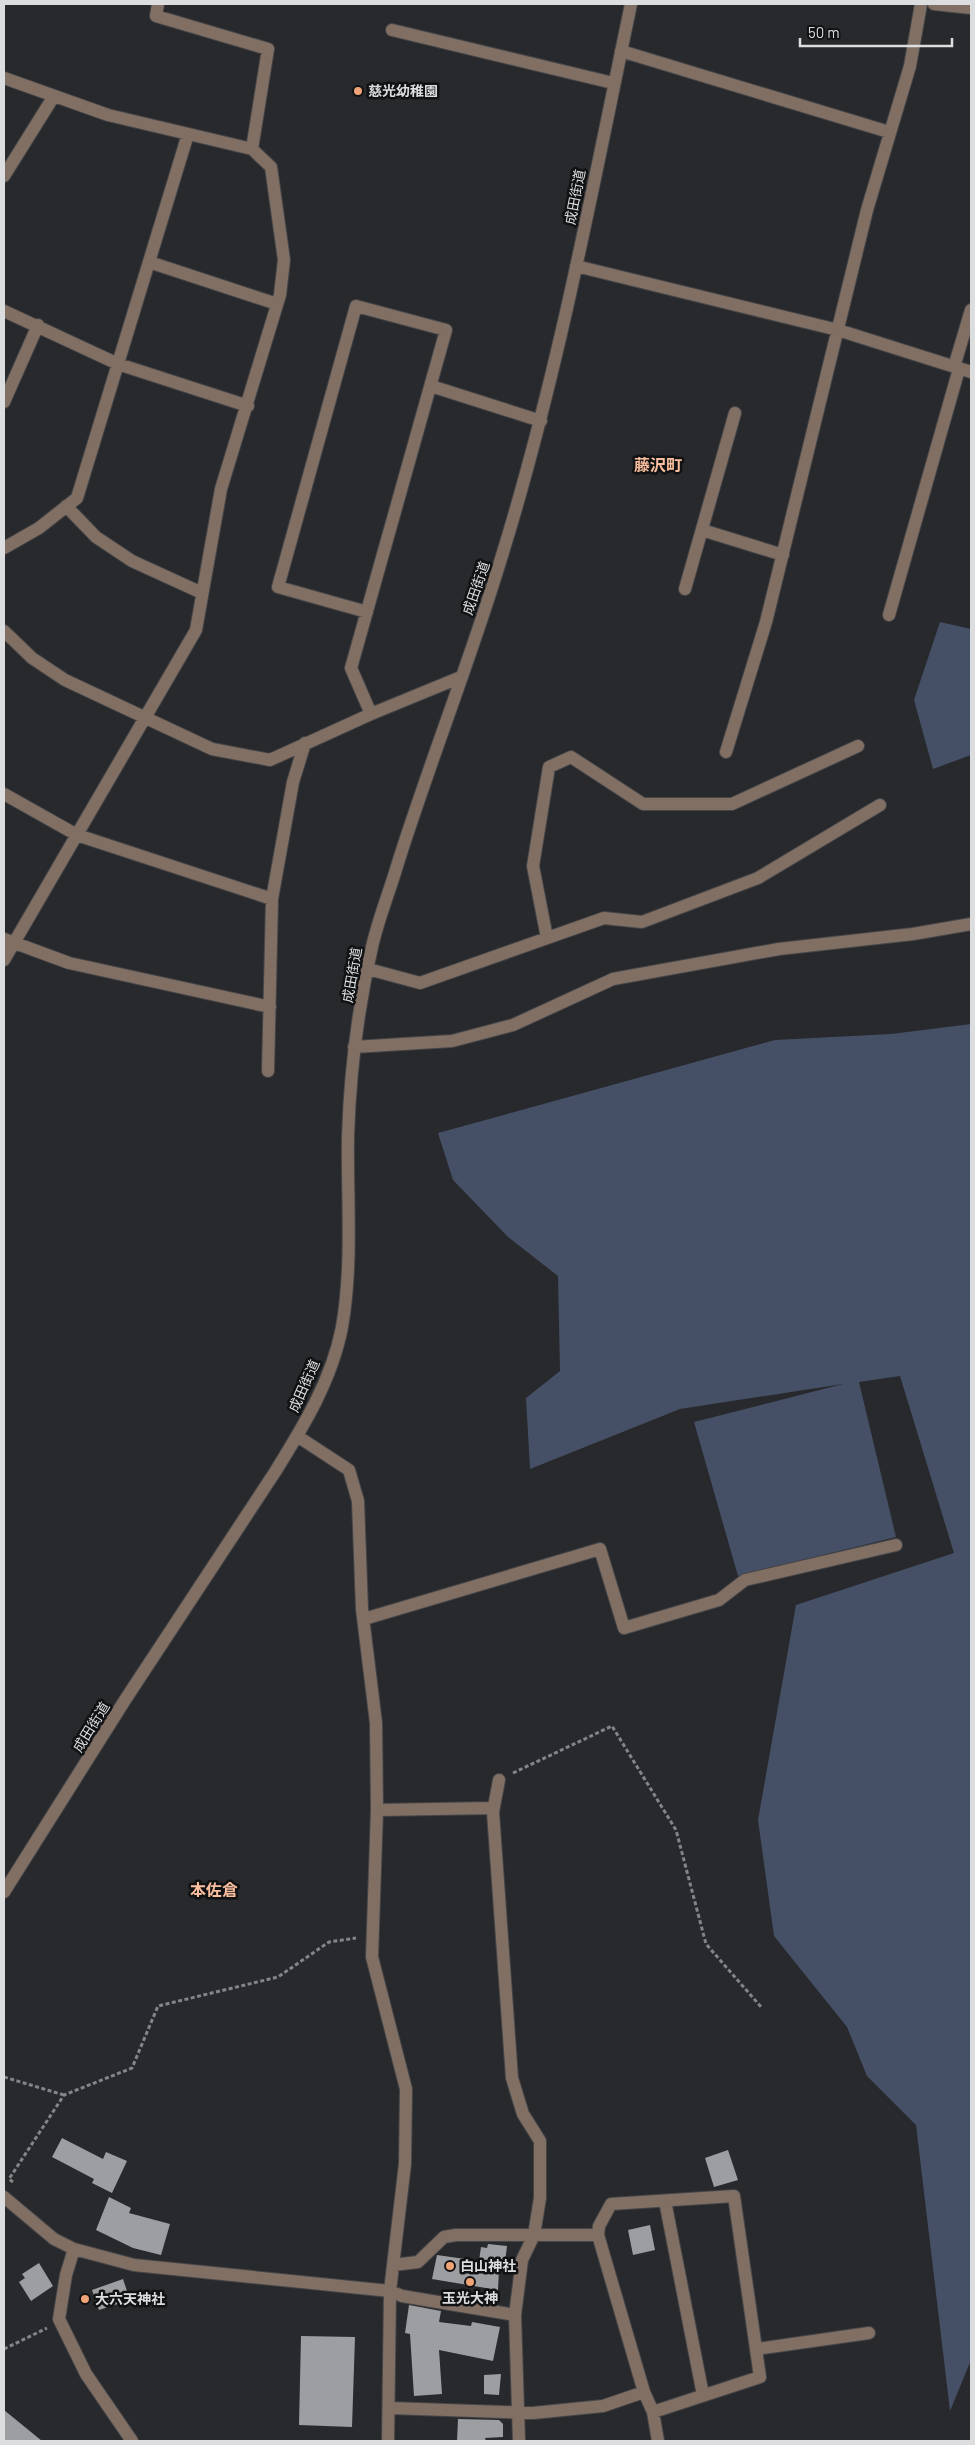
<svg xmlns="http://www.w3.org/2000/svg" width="975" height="2445" font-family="Barlow,'Noto Sans JP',sans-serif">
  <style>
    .green { fill: #455066 }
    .building { fill: #9d9ea2 }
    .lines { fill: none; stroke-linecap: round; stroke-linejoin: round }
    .minor-casing { stroke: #454649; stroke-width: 14 }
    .path { stroke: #848588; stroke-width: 3; stroke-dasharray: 4 2.5; stroke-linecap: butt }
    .minor { stroke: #826f64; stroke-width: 12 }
    .poi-dot { fill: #efa377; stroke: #111213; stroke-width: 2 }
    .labels { text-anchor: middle; stroke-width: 5; stroke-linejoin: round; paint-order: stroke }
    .poi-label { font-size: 14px; font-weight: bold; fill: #dcdddf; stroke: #111213; text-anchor: start }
    .street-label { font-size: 14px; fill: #dcdddf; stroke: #111213 }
    .quarter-label { font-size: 16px; font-weight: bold; fill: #f9bf9e; stroke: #111213 }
  </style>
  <rect width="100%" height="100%" fill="#28292c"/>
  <!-- green -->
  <path class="green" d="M940,622l31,7v126l-38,14 -19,-69z
    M971,1024v1336l-21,51 -34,-286 -49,-49 -20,-49 -73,-91 -16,-116 38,-215 158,-52 -54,-177 -41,6 37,155 -158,39 -44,-154 149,-38 -163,25 -150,60 -4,-71 34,-27 -2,-95 -50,-39 -55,-57 -15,-47 337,-93 116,-6z"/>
  <!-- building -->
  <path class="building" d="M62,2138l41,21 3,-7 21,9 -15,32 -20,-10 2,-4 -42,-22z
    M728,2150l10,30 -24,7 -9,-29z
    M109,2197l22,11 -2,5 41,11 -9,31 -28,-7 -37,-18z
    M650,2225l5,25 -22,5 -5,-25z
    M488,2244l19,2 -3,25 -5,-1 -1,20 -66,-11 5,-24 42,6 2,-14 6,1z
    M39,2263l14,23 -22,15 -12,-19 6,-4 -3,-4z
    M123,2279l7,21 -31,10 -7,-20z
    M409,2305l32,6 -2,11 32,4 1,-4 28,5 -7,34 -54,-11 3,44 -28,2 -4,-62 -5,-1z
    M301,2336l54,1 -3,90 -53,-2z
    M501,2374l-2,21 -15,-1v-19z
    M4,2410l38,31h-38z
    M458,2419l41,1 4,4v13l-18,1 1,3h-29z"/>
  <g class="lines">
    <defs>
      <path id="minor" d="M934,4l37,4
        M392,30l221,53
        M621,51l268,81
        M4,78l104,37 144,34 16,-100 -112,-33 2,-12
        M4,176l50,-80
        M149,262l128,42
        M576,266l262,64 133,42
        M4,311l114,53 130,42
        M954,367l17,-57
        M431,386l110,35
        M4,402l34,-77
        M66,506l30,31 36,24 70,32
        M702,530l81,25
        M4,548l35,-20 38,-30 111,-364
        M685,589l50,-176
        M367,612l-89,-25 78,-281 90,24 -95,338 20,46
        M889,615l70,-246
        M4,631l28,27 33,22 147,69 58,11 101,-46 90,-37
        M726,752l40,-130 101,-412 43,-144 11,-62
        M4,794l73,41 195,64
        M547,938l-14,-72 16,-99 22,-10 72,47h89l126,-58
        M4,939l65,24 201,44
        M4,960l192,-330 25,-141 59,-194 4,-35 -13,-93 -19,-18
        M368,969l52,14 184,-65 38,4 116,-44 122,-73
        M354,1047l98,-6 61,-16 100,-46 166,-30 134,-15 58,-10
        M268,1071l4,-172 21,-117 12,-39
        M297,1436l52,34 9,31 4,108 14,114 1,87 -5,147 34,132 -1,75 -15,127 -2,150
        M364,1619l236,-70 24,79 95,-28 26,-20 151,-35
        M499,1780l-6,32 19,266 11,36 17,27v57l-6,37 -12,25 -7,55 4,126
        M377,1810l116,-2
        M4,1892l121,-192 150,-228c28,-45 57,-92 67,-145 11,-63 5,-128 6,-191 2,-63 10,-128 24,-189 6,-27 17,-54 25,-81 32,-102 72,-202 103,-304 57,-183 92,-371 131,-558
        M4,2197l50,42 20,10 60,16 256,26 12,5 113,19
        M665,2201l38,194
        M74,2249l-8,26 -7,44 27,55 46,67
        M393,2265l25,-3 26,-25 12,-2h142
        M757,2349l112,-16
        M390,2408l143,5 70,-7 41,-14
        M653,2412l107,-35 -26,-181 -123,8 -12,22 -1,9 46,157 9,20 5,29"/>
    </defs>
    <!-- minor casing -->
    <use href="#minor" class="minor-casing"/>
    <!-- path -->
    <path class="path" d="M513,1773l99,-47 64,104 30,114 56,64
      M4,2077l60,18
      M13,2182l-4,-3 55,-84 68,-27 26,-62 120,-29 51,-35 27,-4
      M4,2349l43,-21"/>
    <!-- minor -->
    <use href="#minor" class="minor"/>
  </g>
  <!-- markers -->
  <g class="poi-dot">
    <circle cx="358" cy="91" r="5"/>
    <circle cx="450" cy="2266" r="5"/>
    <circle cx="470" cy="2282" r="5"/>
    <circle cx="85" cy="2299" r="5"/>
  </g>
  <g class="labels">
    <!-- poi labels -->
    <g class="poi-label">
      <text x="368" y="96">慈光幼稚園</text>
      <text x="460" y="2271">白山神社</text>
      <text x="470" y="2303" text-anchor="middle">玉光大神</text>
      <text x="95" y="2304">大六天神社</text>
    </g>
    <!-- street labels -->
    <g class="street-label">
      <text transform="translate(575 197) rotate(-79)" y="5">成田街道</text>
      <text transform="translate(476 588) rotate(-71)" y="5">成田街道</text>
      <text transform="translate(352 975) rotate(-80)" y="5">成田街道</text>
      <text transform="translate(304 1386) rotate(-66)" y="5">成田街道</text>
      <text transform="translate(91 1727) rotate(-58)" y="5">成田街道</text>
    </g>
    <!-- quarter labels -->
    <g class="quarter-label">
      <text x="658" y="471">藤沢町</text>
      <text x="214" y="1896">本佐倉</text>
    </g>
  </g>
  <!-- border -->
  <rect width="975" height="2445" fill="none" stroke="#dcdddf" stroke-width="10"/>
  <!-- scale -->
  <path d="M800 38v8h152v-8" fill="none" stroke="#dcdddf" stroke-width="2.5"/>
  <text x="808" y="38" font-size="15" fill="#dcdddf" stroke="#111213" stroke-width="4" paint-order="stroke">50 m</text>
</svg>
